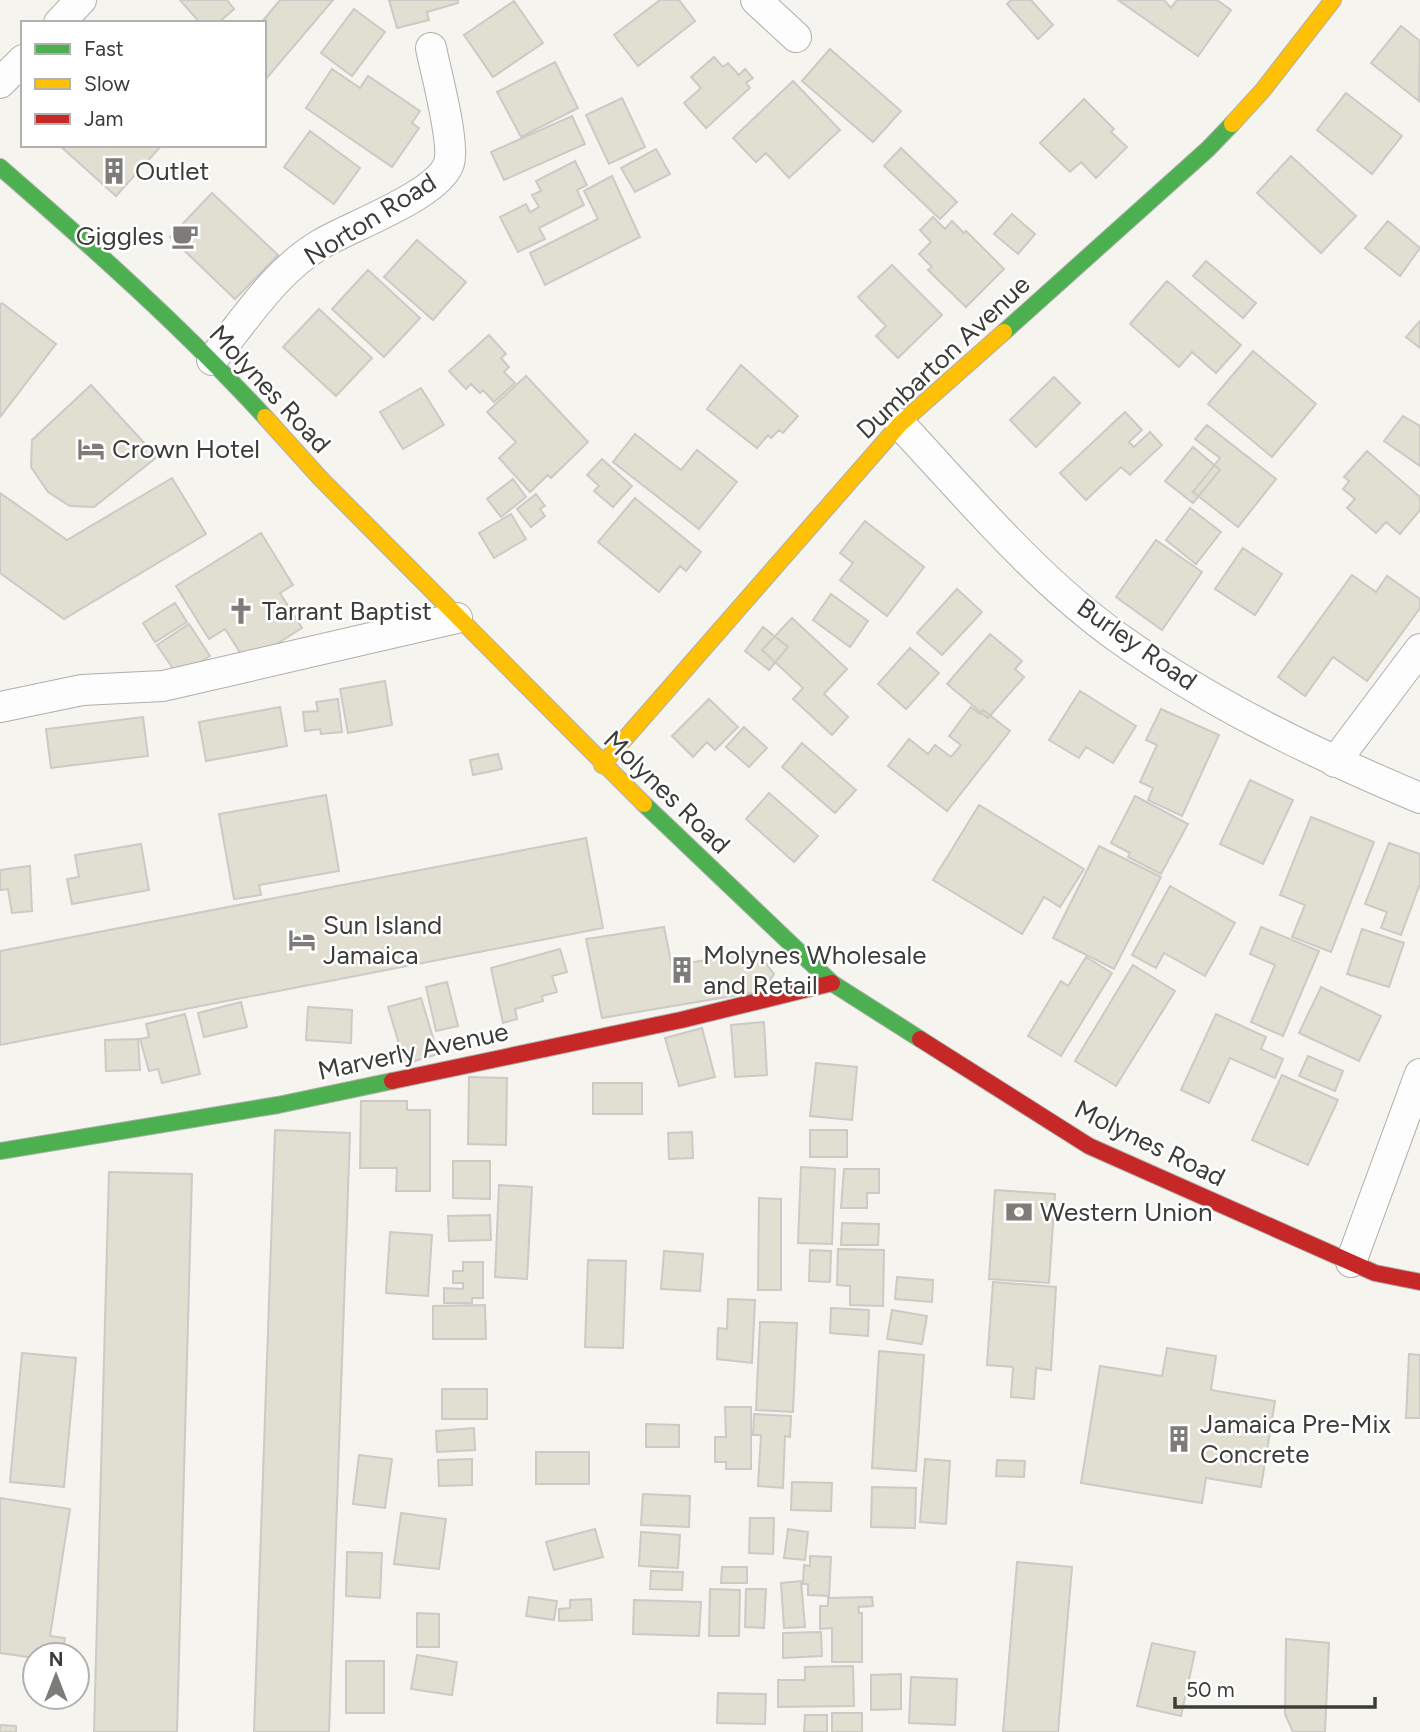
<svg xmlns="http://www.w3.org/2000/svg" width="1420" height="1732" font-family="Figtree,sans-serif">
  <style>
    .building { fill: #e1ded2; stroke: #cbcac6; stroke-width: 2 }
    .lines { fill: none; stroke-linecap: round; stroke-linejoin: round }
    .street-casing { stroke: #aeaeaa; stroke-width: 32 }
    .fast-casing { stroke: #aeaeaa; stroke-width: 18 }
    .slow-casing { stroke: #aeaeaa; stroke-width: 18 }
    .jam-casing { stroke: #aeaeaa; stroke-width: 18 }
    .street { stroke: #fefdfd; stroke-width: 30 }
    .fast { stroke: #4caf50; stroke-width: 16 }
    .slow { stroke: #ffc107; stroke-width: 16 }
    .jam { stroke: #c62828; stroke-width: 16 }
    .labels { text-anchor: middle; stroke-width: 5; stroke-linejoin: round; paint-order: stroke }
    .poi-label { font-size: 26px; fill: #3c3c39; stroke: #fff; text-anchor: start }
    .street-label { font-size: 26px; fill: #3c3c39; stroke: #fff }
  </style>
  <rect width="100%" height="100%" fill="#f5f4ef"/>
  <!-- building -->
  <path class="building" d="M180,0h47l7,9 -16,14h-18z
    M280,0h53l-67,79 -2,-56h-3z
    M389,0h69v3l-31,9 2,8 -32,8z
    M660,0h19l16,21 -57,45 -24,-31z
    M1011,0h20l22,25 -15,14 -31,-35z
    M1118,0h46l7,8 6,-8h40l14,10 -33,46z
    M514,1l29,42 -50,34 -29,-42z
    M354,9l31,23 -33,44 -31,-23z
    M1401,26l19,15 -1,60 -48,-38z
    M830,49l71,62 -28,31 -71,-61z
    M714,57l9,10 5,-4 11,12 6,-6 8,9 -7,5 4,5 -44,40 -22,-25 17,-15 -10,-11z
    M555,62l23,46 -57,29 -24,-45z
    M332,69l28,19 8,-12 52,35 -8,12 7,5 -27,39 -86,-59z
    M793,81l47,49 -51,48 -23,-25 -10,9 -23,-24z
    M1346,93l56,43 -30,38 -55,-44z
    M622,98l23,49 -36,17 -23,-49z
    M1084,99l30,30 -3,3 16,15 -31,31 -15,-16 -11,10 -30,-29z
    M572,116l13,28 -81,36 -13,-28z
    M310,131l50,37 -26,36 -50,-37z
    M59,145h103l-46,51z
    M901,148l56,54 -17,17 -56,-53z
    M656,149l14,25 -35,18 -14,-24z
    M1291,156l65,60 -35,37 -64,-60z
    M575,161l12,24 -10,5 7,15 -45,23 6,11 -27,13 -18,-35 26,-13 4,8 9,-5 -7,-12 9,-4 -5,-10z
    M612,176l28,61 -95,48 -15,-32 68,-34 -14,-28z
    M212,193l66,62 -43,44 -65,-62z
    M1012,214l23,20 -17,20 -24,-20z
    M933,217l12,12 7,-8 12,12 2,-2 38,38 -38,38 -38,-37 4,-3 -13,-13 12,-12 -11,-12z
    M1388,221l32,27 -20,28 -35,-28z
    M417,240l49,42 -33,38 -49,-43z
    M1206,261l50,42 -13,15 -50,-42z
    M892,265l50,50 -44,43 -22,-22 10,-10 -28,-29z
    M368,270l52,48 -36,39 -52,-48z
    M1167,281l74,64 -25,28 -24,-21 -13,15 -49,-43z
    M2,303l54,41 -56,73v-112z
    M319,309l53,49 -36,38 -53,-49z
    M1420,321v27l-14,-11z
    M489,335l17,19 -5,4 8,9 -5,5 11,11 -21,19 -11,-12 -3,3 -9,-9 -5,5 -17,-18z
    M1253,351l63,53 -44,53 -64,-53z
    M741,365l57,51 -15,17 -4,-3 -8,8 -3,-3 -11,13 -50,-39z
    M526,376l62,66 -37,36 -3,-3 -18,17 -31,-34 17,-16 -29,-30z
    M1054,377l26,26 -44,44 -26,-27z
    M91,385l66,72 -63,50 -24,-1 -22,-14 -17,-25 1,-27z
    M421,388l23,37 -41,24 -23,-37z
    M1125,412l17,18 -13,12 5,5 16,-15 12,13 -32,30 -9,-8 -35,33 -26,-27z
    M1403,416l17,10v40l-36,-25z
    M1207,425l69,54 -38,48 -45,-35 27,-34 -25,-19z
    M635,434l46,36 16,-20 40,32 -38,47 -86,-67z
    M1193,447l27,23 -27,33 -28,-22z
    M1367,451l53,46v13l-20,24 -14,-12 -10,11 -29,-25 8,-9 -12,-10 6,-8 -5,-4z
    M602,459l30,27 -19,21 -19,-16 5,-5 -12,-11z
    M172,478l34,56 -142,85 -64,-46v-80l67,47z
    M513,479l13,18 -25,20 -14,-18z
    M536,494l9,12 -5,3 5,7 -14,11 -14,-18z
    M635,498l66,54 -15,19 -6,-5 -21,26 -61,-50z
    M1190,508l31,24 -25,32 -30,-24z
    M511,514l15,25 -32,19 -15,-25z
    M865,521l59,46 -37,49 -47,-36 13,-17 -13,-10z
    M261,533l32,52 -13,8 22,35 -55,35 -22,-34 -16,10 -33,-53z
    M1156,540l46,32 -40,58 -46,-33z
    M1243,548l39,26 -27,41 -40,-26z
    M1352,575l24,17 11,-16 33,23v9l-53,73 -34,-24 -28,39 -27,-19z
    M957,589l25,23 -40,43 -25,-22z
    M831,594l37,27 -18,26 -37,-27z
    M175,603l12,19 -32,20 -12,-19z
    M792,618l55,51 -23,25 24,23 -16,18 -39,-36 10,-11 -41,-38z
    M189,624l21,32 -32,20 -21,-31z
    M763,627l25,20 -19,23 -24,-19z
    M990,634l32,27 -7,8 9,8 -36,41 -41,-34z
    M910,648l29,25 -33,36 -28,-25z
    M385,681l7,44 -44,8 -8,-44z
    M1080,691l56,35 -23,37 -27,-16 -7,11 -30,-18z
    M338,699l4,33 -21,2 -1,-5 -15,2 -2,-19 15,-1 -2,-9z
    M709,699l29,28 -23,23 -8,-8 -14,15 -21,-21z
    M280,707l7,39 -81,15 -7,-39z
    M971,707l9,7 3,-4 27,21 -63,80 -59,-45 21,-27 19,15 7,-9 16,12 10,-12 -12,-9z
    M1161,709l58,26 -37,81 -34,-16 5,-12 -13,-6 17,-37 -11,-5z
    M143,717l5,39 -97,12 -5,-39z
    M744,727l23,21 -18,19 -23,-20z
    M802,743l54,47 -21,23 -53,-46z
    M498,754l4,15 -29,6 -3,-15z
    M1250,780l43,20 -30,64 -43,-20z
    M769,793l49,43 -24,26 -48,-43z
    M326,795l13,76 -80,14 2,10 -27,4 -15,-85z
    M1135,796l53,28 -27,50 -33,-17 2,-4 -19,-10z
    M979,805l105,64 -24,38 -16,-10 -22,37 -89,-54z
    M1311,817l63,25 -43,110 -39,-15 13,-32 -25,-10z
    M586,838l17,90 -603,117v-94z
    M1389,843l31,11v30l-19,51 -20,-7 6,-16 -22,-8z
    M141,844l8,46 -77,14 -5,-25 12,-2 -4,-22z
    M1099,846l62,31 -47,92 -61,-31z
    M30,866l2,45 -20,2 -4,-24 -8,1v-20z
    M1170,886l65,37 -30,53 -41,-23 -8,15 -24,-13z
    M664,927l8,39 84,-15 18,23 -12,17 -160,27 -16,-79z
    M1261,927l58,24 -36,85 -32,-14 24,-57 -25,-11z
    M1362,929l42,14 -15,44 -42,-13z
    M560,949l7,23 -15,4 5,16 -15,4 1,5 -28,8 2,10 -14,4 -12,-55z
    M1086,957l26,16 -51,83 -33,-20 33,-55 7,5z
    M1133,965l42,26 -59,95 -41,-25z
    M447,982l11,44 -22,5 -10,-44z
    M1321,987l60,29 -22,45 -60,-28z
    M421,998l17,56 -33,10 -17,-57z
    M241,1002l6,25 -43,10 -6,-24z
    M308,1007l44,3 -1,33 -45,-3z
    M185,1014l15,60 -38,9 -4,-14 -9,2 -9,-32 9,-2 -3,-13z
    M1216,1014l50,23 -5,12 22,10 -8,19 -45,-20 -21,45 -28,-13z
    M764,1022l3,53 -32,2 -4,-52z
    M702,1028l13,49 -36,9 -14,-48z
    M138,1039l2,31 -34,1 -1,-31z
    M1308,1056l35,15 -8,20 -36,-15z
    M816,1063l41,4 -5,53 -42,-4z
    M1282,1075l56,25 -30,65 -56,-25z
    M469,1077l38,1 -1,67 -38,-1z
    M593,1083h49v31h-49z
    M361,1101h46v9h23v81h-34l1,-23h-37z
    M275,1130l75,3 -21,599h-75z
    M810,1130h37v27h-37z
    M692,1132l1,26 -24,1 -1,-26z
    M453,1161h37v38l-37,-1z
    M801,1167l34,2 -3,75 -34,-1z
    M844,1169h35v24h-12v15h-26z
    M109,1172l83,2 -15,558h-83z
    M499,1185l33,2 -5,92 -32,-2z
    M995,1190l60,4 -6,89 -60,-4z
    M759,1198l22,1v91h-23z
    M490,1215l1,25 -42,1 -1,-25z
    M842,1223l37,1 -1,21h-37z
    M390,1232l42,3 -4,61 -42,-3z
    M838,1249l46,1 -1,56 -33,-1v-19l-13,-1z
    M810,1250l21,1 -1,31 -21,-1z
    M664,1251l39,3 -3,37 -39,-2z
    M588,1260l38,1 -3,87 -38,-1z
    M463,1262h20v36h-11v5h-28v-15l19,1v-6h-10v-12h10z
    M897,1277l36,3 -1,22 -37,-3z
    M993,1282l63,5 -5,83 -15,-2 -2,31 -23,-2 2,-30 -26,-2z
    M728,1299l27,1 -3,63 -35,-4 1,-31 9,1z
    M485,1305l1,34h-53v-33z
    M831,1308l38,2 -1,26 -38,-3z
    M892,1310l35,6 -5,28 -35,-5z
    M760,1322l37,1 -4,89 -37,-2z
    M1167,1348l49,8 -5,34 64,11 -14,86 -55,-9 -4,25 -121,-20 19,-117 62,10z
    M879,1351l45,4 -8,116 -44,-3z
    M22,1353l54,5 -12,129 -54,-5z
    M1409,1354l11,1v63h-14z
    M442,1389h45v30h-45z
    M725,1407h26v62h-25v-7h-11v-25h11z
    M754,1414l37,2 -1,21 -5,-1 -2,52 -25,-2 3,-51h-8z
    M646,1424l33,1v22h-33z
    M474,1428l1,22 -38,2 -1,-21z
    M536,1452h53v32h-53z
    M359,1455l33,4 -7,49 -32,-4z
    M472,1459v26l-33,1 -1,-26z
    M925,1459l25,2 -4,63 -26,-2z
    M997,1460l28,1 -1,16 -28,-1z
    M792,1482l40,1 -1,28 -40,-1z
    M872,1487l44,1 -1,40 -44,-1z
    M643,1494l47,2 -1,31 -48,-2z
    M0,1498l70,11 -20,127 15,2 -3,17h-27v3l-35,-5z
    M401,1513l45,6 -7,50 -45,-5z
    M750,1518h24l-1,36 -24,-1z
    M595,1529l8,28 -49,13 -8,-28z
    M788,1529l20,3 -3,28 -21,-2z
    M641,1532l39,3 -2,33 -39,-2z
    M347,1552l35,1 -2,45 -34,-2z
    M810,1556l21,1 -2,39 -21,-1v-11h-5l1,-19 6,1z
    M1017,1562l55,5 -14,165h-55z
    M722,1567h25v16h-26z
    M651,1571l32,1 -1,18 -32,-1z
    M801,1581l4,46 -21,1 -3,-45z
    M710,1589l30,1 -1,46h-30z
    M746,1589h20l-2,39 -19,-1z
    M529,1597l28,4 -3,19 -28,-4z
    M872,1597l1,9 -15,1 1,6h3v49h-30v-34l-12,1v-23h8v-8z
    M591,1599l1,21 -33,1v-12l11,-1v-8z
    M634,1600l67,2 -2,34 -66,-2z
    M417,1613l22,1v33h-22z
    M821,1632l1,24 -39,2v-25z
    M1286,1639l43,4 -4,89h-32l-8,-18z
    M1152,1643l43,9 -14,64 -44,-10z
    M417,1655l40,7 -5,33 -41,-6z
    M346,1661h38v52h-38z
    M853,1666l1,40 -76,1v-27h27v-13z
    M901,1674v35l-30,1v-35z
    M911,1677l46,2 -2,46 -46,-2z
    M718,1693l48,1 -1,30 -48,-1z
    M832,1713h30v19h-30z
    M805,1715h22v17h-23z
    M0,1725l16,1v6h-16z"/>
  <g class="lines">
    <defs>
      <path id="street" d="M756,0l40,37
        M59,23l22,-23
        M0,83l23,-23
        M212,360c32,-39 64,-90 109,-116 30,-18 118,-49 128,-81 6,-21 -13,-90 -18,-115
        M900,424c69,74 137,156 220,215 93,66 195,115 300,159
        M0,707l82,-17 81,-4 294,-68
        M1335,762l85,-113
        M1351,1262l69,-188"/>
      <path id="fast" d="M0,167c92,80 182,160 265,250
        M1004,332l204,-183 24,-25
        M644,804l188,179 88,56
        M0,1151l278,-46 114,-24"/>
      <path id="slow" d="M1232,124l31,-34 70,-90
        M265,417l56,62 323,325
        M602,765l298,-341 104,-92"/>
      <path id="jam" d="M920,1039l169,107 286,127 45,9
        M392,1081l289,-61 151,-37"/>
    </defs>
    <!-- street casing -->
    <use href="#street" class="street-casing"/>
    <!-- fast casing -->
    <use href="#fast" class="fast-casing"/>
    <!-- slow casing -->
    <use href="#slow" class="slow-casing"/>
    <!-- jam casing -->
    <use href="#jam" class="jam-casing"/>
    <!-- street -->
    <use href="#street" class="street"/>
    <!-- fast -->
    <use href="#fast" class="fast"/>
    <!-- slow -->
    <use href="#slow" class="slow"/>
    <!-- jam -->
    <use href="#jam" class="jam"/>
  </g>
  <!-- icons -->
  <defs>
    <symbol id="building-bare" viewBox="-9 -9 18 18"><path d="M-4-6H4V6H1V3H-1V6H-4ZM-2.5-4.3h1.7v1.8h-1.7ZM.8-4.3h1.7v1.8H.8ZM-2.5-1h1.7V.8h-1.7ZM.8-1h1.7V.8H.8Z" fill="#7d7c79" stroke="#fff" stroke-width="2.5" paint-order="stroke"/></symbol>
    <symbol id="cafe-bare" viewBox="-9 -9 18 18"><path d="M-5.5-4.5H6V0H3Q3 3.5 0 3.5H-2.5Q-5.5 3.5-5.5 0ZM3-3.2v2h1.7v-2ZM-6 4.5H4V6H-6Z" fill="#7d7c79" stroke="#fff" stroke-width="2.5" paint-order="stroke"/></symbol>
    <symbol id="hotel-bare" viewBox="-9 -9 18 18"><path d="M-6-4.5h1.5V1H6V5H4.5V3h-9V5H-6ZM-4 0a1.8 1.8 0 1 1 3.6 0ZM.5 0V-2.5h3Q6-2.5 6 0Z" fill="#7d7c79" stroke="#fff" stroke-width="2.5" paint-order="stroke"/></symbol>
    <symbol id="church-bare" viewBox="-9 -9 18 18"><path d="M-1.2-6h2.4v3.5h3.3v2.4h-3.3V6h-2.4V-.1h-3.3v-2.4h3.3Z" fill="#7d7c79" stroke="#fff" stroke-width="2.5" paint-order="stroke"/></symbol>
    <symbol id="bank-bare" viewBox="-9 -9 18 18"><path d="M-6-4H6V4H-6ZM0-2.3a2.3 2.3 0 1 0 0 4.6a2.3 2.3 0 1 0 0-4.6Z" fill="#7d7c79" stroke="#fff" stroke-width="2.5" paint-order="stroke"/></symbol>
  </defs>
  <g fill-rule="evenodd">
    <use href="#building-bare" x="95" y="152" width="38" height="38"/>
    <use href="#cafe-bare" x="166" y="217" width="38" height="38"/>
    <use href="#hotel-bare" x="72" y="430" width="38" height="38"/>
    <use href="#church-bare" x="222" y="592" width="38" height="38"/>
    <use href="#hotel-bare" x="283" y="921" width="38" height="38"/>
    <use href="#building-bare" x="663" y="951" width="38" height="38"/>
    <use href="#bank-bare" x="1000" y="1193" width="38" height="38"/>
    <use href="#building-bare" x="1160" y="1420" width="38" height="38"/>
  </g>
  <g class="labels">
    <!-- poi labels -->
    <g class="poi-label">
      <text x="135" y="180">Outlet</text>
      <text x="164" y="245" text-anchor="end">Giggles</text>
      <text x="112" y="458">Crown Hotel</text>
      <text x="262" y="620">Tarrant Baptist</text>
      <text x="323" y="934">Sun Island<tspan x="323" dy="30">Jamaica</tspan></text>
      <text x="703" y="964">Molynes Wholesale<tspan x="703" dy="30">and Retail</tspan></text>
      <text x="1040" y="1221">Western Union</text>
      <text x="1200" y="1433">Jamaica Pre-Mix<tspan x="1200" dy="30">Concrete</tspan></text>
    </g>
    <!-- street labels -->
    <g class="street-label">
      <text transform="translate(370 219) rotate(-32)" y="9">Norton Road</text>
      <text transform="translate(943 357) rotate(-43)" y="9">Dumbarton Avenue</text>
      <text transform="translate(270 389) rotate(47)" y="9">Molynes Road</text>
      <text transform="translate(1137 644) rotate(35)" y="9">Burley Road</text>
      <text transform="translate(667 792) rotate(44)" y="9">Molynes Road</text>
      <text transform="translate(413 1051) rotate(-12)" y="9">Marverly Avenue</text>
      <text transform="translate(1150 1143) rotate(26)" y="9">Molynes Road</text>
    </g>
  </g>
  <!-- legend -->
  <rect x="21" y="21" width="245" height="126" fill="#ffffff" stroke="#b1b1b0" stroke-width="2"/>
  <rect x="35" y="44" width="35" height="10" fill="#4caf50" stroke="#b1b1b0" stroke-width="2"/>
  <text x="84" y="56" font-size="21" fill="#3c3c39">Fast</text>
  <rect x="35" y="79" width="35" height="10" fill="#ffc107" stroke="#b1b1b0" stroke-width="2"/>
  <text x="84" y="91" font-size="21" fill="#3c3c39">Slow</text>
  <rect x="35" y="114" width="35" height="10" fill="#c62828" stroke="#b1b1b0" stroke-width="2"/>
  <text x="84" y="126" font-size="21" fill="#3c3c39">Jam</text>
  <!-- north arrow -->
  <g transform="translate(56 1676)"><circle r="33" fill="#ffffff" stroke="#b1b1b0" stroke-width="2"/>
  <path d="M0-5L12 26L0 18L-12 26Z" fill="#7d7c79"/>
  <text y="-10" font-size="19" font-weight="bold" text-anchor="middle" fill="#3c3c39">N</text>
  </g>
  <!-- scale -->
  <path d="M1175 1697v10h200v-10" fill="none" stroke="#3c3c39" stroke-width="3.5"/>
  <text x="1186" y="1697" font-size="21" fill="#3c3c39" stroke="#ffffff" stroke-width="5" paint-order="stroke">50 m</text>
</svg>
